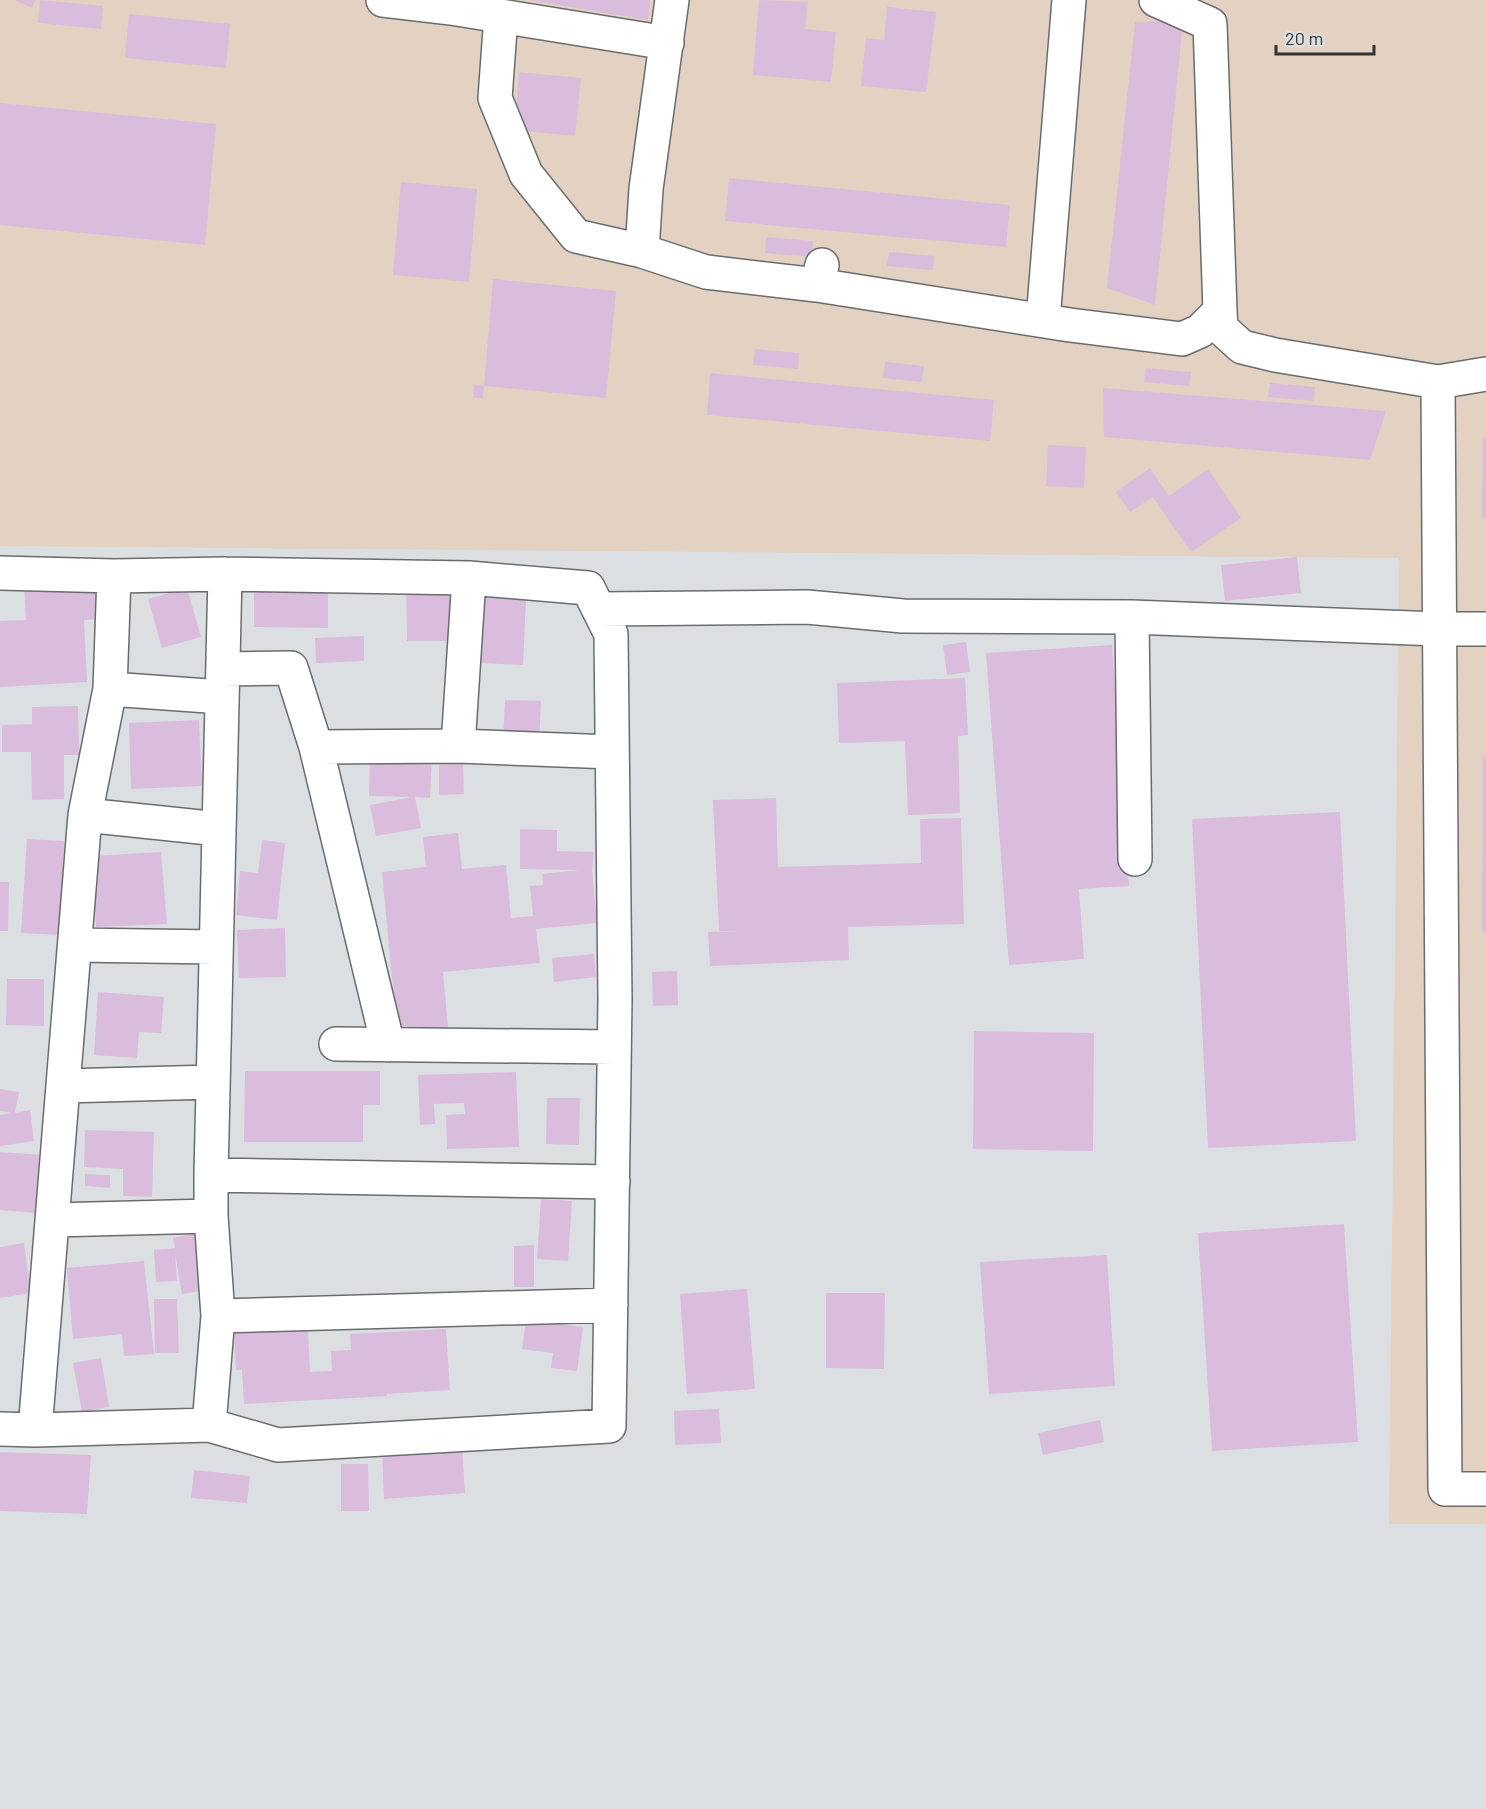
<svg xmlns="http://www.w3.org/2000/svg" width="1486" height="1809" font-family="Barlow,sans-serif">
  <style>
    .education { fill: #e3d2c1 }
    .building { fill: #dabddc }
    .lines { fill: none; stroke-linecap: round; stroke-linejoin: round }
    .minor-casing { stroke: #696c6f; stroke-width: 36 }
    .minor { stroke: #fff; stroke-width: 33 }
  </style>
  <rect width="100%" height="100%" fill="#dcdfe2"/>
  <!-- education -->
  <path class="education" d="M0,0h1486v1524h-97l10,-966 -1399,-12z"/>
  <!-- building -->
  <path class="building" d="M15,0h20l-3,8z
    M40,0l63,6 -2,23 -63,-6z
    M528,0h122l-2,20z
    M759,0l49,2 -3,27 31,3 -5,50 -78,-7z
    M887,7l49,5 -10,80 -65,-6 5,-48 18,2z
    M129,14l101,10 -4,44 -101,-10z
    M1183,21l-28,284 -48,-17 28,-266z
    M519,72l62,6 -6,58 -61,-6z
    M0,103l216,21 -11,121 -205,-20z
    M729,178l281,27 -4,42 -281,-26z
    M401,182l76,7 -8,93 -76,-7z
    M766,237l47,4 -1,16 -47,-4z
    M889,252l45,4 -1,14 -46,-4z
    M493,279l123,12 -10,107 -122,-12z
    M755,349l44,4 -1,16 -45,-4z
    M885,362l39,4 -2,16 -39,-4z
    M1146,368l45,4 -2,14 -45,-4z
    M710,373l284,27 -4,41 -283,-26z
    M1270,383l45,4 -2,14 -45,-4z
    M474,385l10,1 -1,12h-10z
    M1103,388l283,23 -16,49 -266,-23z
    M1483,438h3v80h-4z
    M1048,445l38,2 -2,41 -38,-2z
    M1150,468l19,28 39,-27 33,49 -50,34 -38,-55 -23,15 -14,-20z
    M1297,557l4,36 -76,8 -4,-36z
    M107,578l2,41 -25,1 3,62 -87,5v-66l26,-1 -2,-37z
    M406,581h45l1,60h-45z
    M254,587h74v41l-74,-1z
    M187,588l14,49 -39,11 -14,-49z
    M484,597l42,2 -3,66 -42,-2z
    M364,636v25l-48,2 -1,-25z
    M966,642l4,30 -23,3 -4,-30z
    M1112,645l17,241 -50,3 5,70 -75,6 -23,-312z
    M965,678l3,57 -10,1 2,77 -52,2 -3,-74 -66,2 -2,-60z
    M505,700l36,1 -2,40 -36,-1z
    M78,706l1,49h-15v44l-32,1 -1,-48h-29v-27l30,-1v-17z
    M199,720l3,66 -71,3 -2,-66z
    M432,754l-2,44 -15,-1 6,31 -45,8 -6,-31 42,-8 -43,-1 1,-35z
    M1483,757h3v174h-4z
    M463,764l1,30 -25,1v-30z
    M776,798l2,69 143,-4 -1,-44 41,-1 3,106 -116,3 1,33 -139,6 -2,-34 31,-1h-20l-6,-131z
    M1340,812l16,329 -148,7 -16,-329z
    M520,829l37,1v21l37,1 -2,18 5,53 -61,6 4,34 -97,9 5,55 -51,5 -15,-160 44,-5 -3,-30 35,-4 4,36 44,-4 5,53 22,-2 -3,-30 13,-1 -1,-11 38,-4 -60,-1z
    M27,839l37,2 -3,94 -40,-2z
    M262,840l23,3 -8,77 -41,-5 4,-44 18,2z
    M161,852l6,72 -71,3 -4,-71z
    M0,882h9l-1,49h-8z
    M285,928l1,49 -47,1 -2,-48z
    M594,954l2,23 -42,5 -2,-24z
    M677,971l1,34 -25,1 -1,-34z
    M7,979h37v47l-38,-1z
    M98,992l66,5 -3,36 -22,-1 -2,26 -43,-3z
    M974,1031l120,2 -1,118 -120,-2z
    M245,1071h135v34h-17v37h-119z
    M516,1072l3,75 -72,2 -1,-34 19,-1 -1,-11 -30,1 1,20 -15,1 -2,-50z
    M0,1089l19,3 -4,21 15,-3 4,31 -34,5v-31l12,-2 -12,-2z
    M547,1098h33l-1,47 -33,-1z
    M85,1130l69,2 -2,65 -29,-1v-27l-39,-2z
    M0,1152l43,3 -4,58 -39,-3z
    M85,1174l25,1v13l-25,-2z
    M541,1199l31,2 -4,60 -31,-2z
    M1344,1224l14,218 -146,9 -14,-218z
    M203,1232l10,57 -31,5 -7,-41 2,28 -21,1 -2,-32 21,-2 -2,-10z
    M24,1243l7,50 -31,5v-51z
    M534,1245v42h-20v-41z
    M1107,1255l8,131 -126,8 -9,-132z
    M144,1261l10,93 -30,2 -2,-22 -49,5 -6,-71z
    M747,1289l8,100 -68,5 -7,-100z
    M826,1293h59l-1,76 -58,-1z
    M154,1299h23l2,54h-24z
    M526,1320l57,7 -6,44 -26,-3 2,-15 -31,-4z
    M446,1329l4,61 -63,4v2l-143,8 -2,-34h-6l-2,-36 74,-4 2,42 22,-1 -1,-20 20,-1 -1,-16z
    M101,1358l8,49 -27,5 -9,-49z
    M719,1409l2,34 -46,2 -1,-34z
    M1100,1420l4,22 -61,13 -5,-22z
    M462,1446l3,47 -81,6 -2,-48z
    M0,1452l91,3 -4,59 -87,-3z
    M341,1464h27l1,47h-28z
    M194,1470l56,6 -3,27 -56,-5z"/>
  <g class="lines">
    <defs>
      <path id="minor" d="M383,0l68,8 216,35
        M672,0l-26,189 -4,62 64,21 111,13 5,-20
        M1156,0l54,24 10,287
        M501,16l-6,82 31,76 50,62 66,15
        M817,285l253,40 112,14 18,-8 20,-20 1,17 21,19 33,8 163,27 7,1107h41
        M1043,320l26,-320
        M1438,382l48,-8
        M0,573l114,3 111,-2 244,4 119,10 23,46 4,364 -6,428 -331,19 -69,-20 -174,5 -35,-1
        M599,609l208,-2 96,9 229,1 306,12h48
        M1132,617l3,242
        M223,669l68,-1 25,79 72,298
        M110,689l4,-113
        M458,746l11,-168
        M316,747l142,-1 154,6
        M85,815l134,14
        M75,945l141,2
        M336,1044l278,3
        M63,1086l150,-4
        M211,1175l402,7
        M52,1220l159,-4
        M218,1316l393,-11
        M209,1425l9,-109 -7,-100v-41l14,-601
        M35,1430l50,-615 25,-126 112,8"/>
    </defs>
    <!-- minor casing -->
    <use href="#minor" class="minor-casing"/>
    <!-- minor -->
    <use href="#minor" class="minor"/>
  </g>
  <!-- scale -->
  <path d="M1276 45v9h98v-9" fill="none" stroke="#323334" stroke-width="3"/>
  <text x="1285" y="45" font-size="18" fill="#323334" stroke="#dcdfe2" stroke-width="4.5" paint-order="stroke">20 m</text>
</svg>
